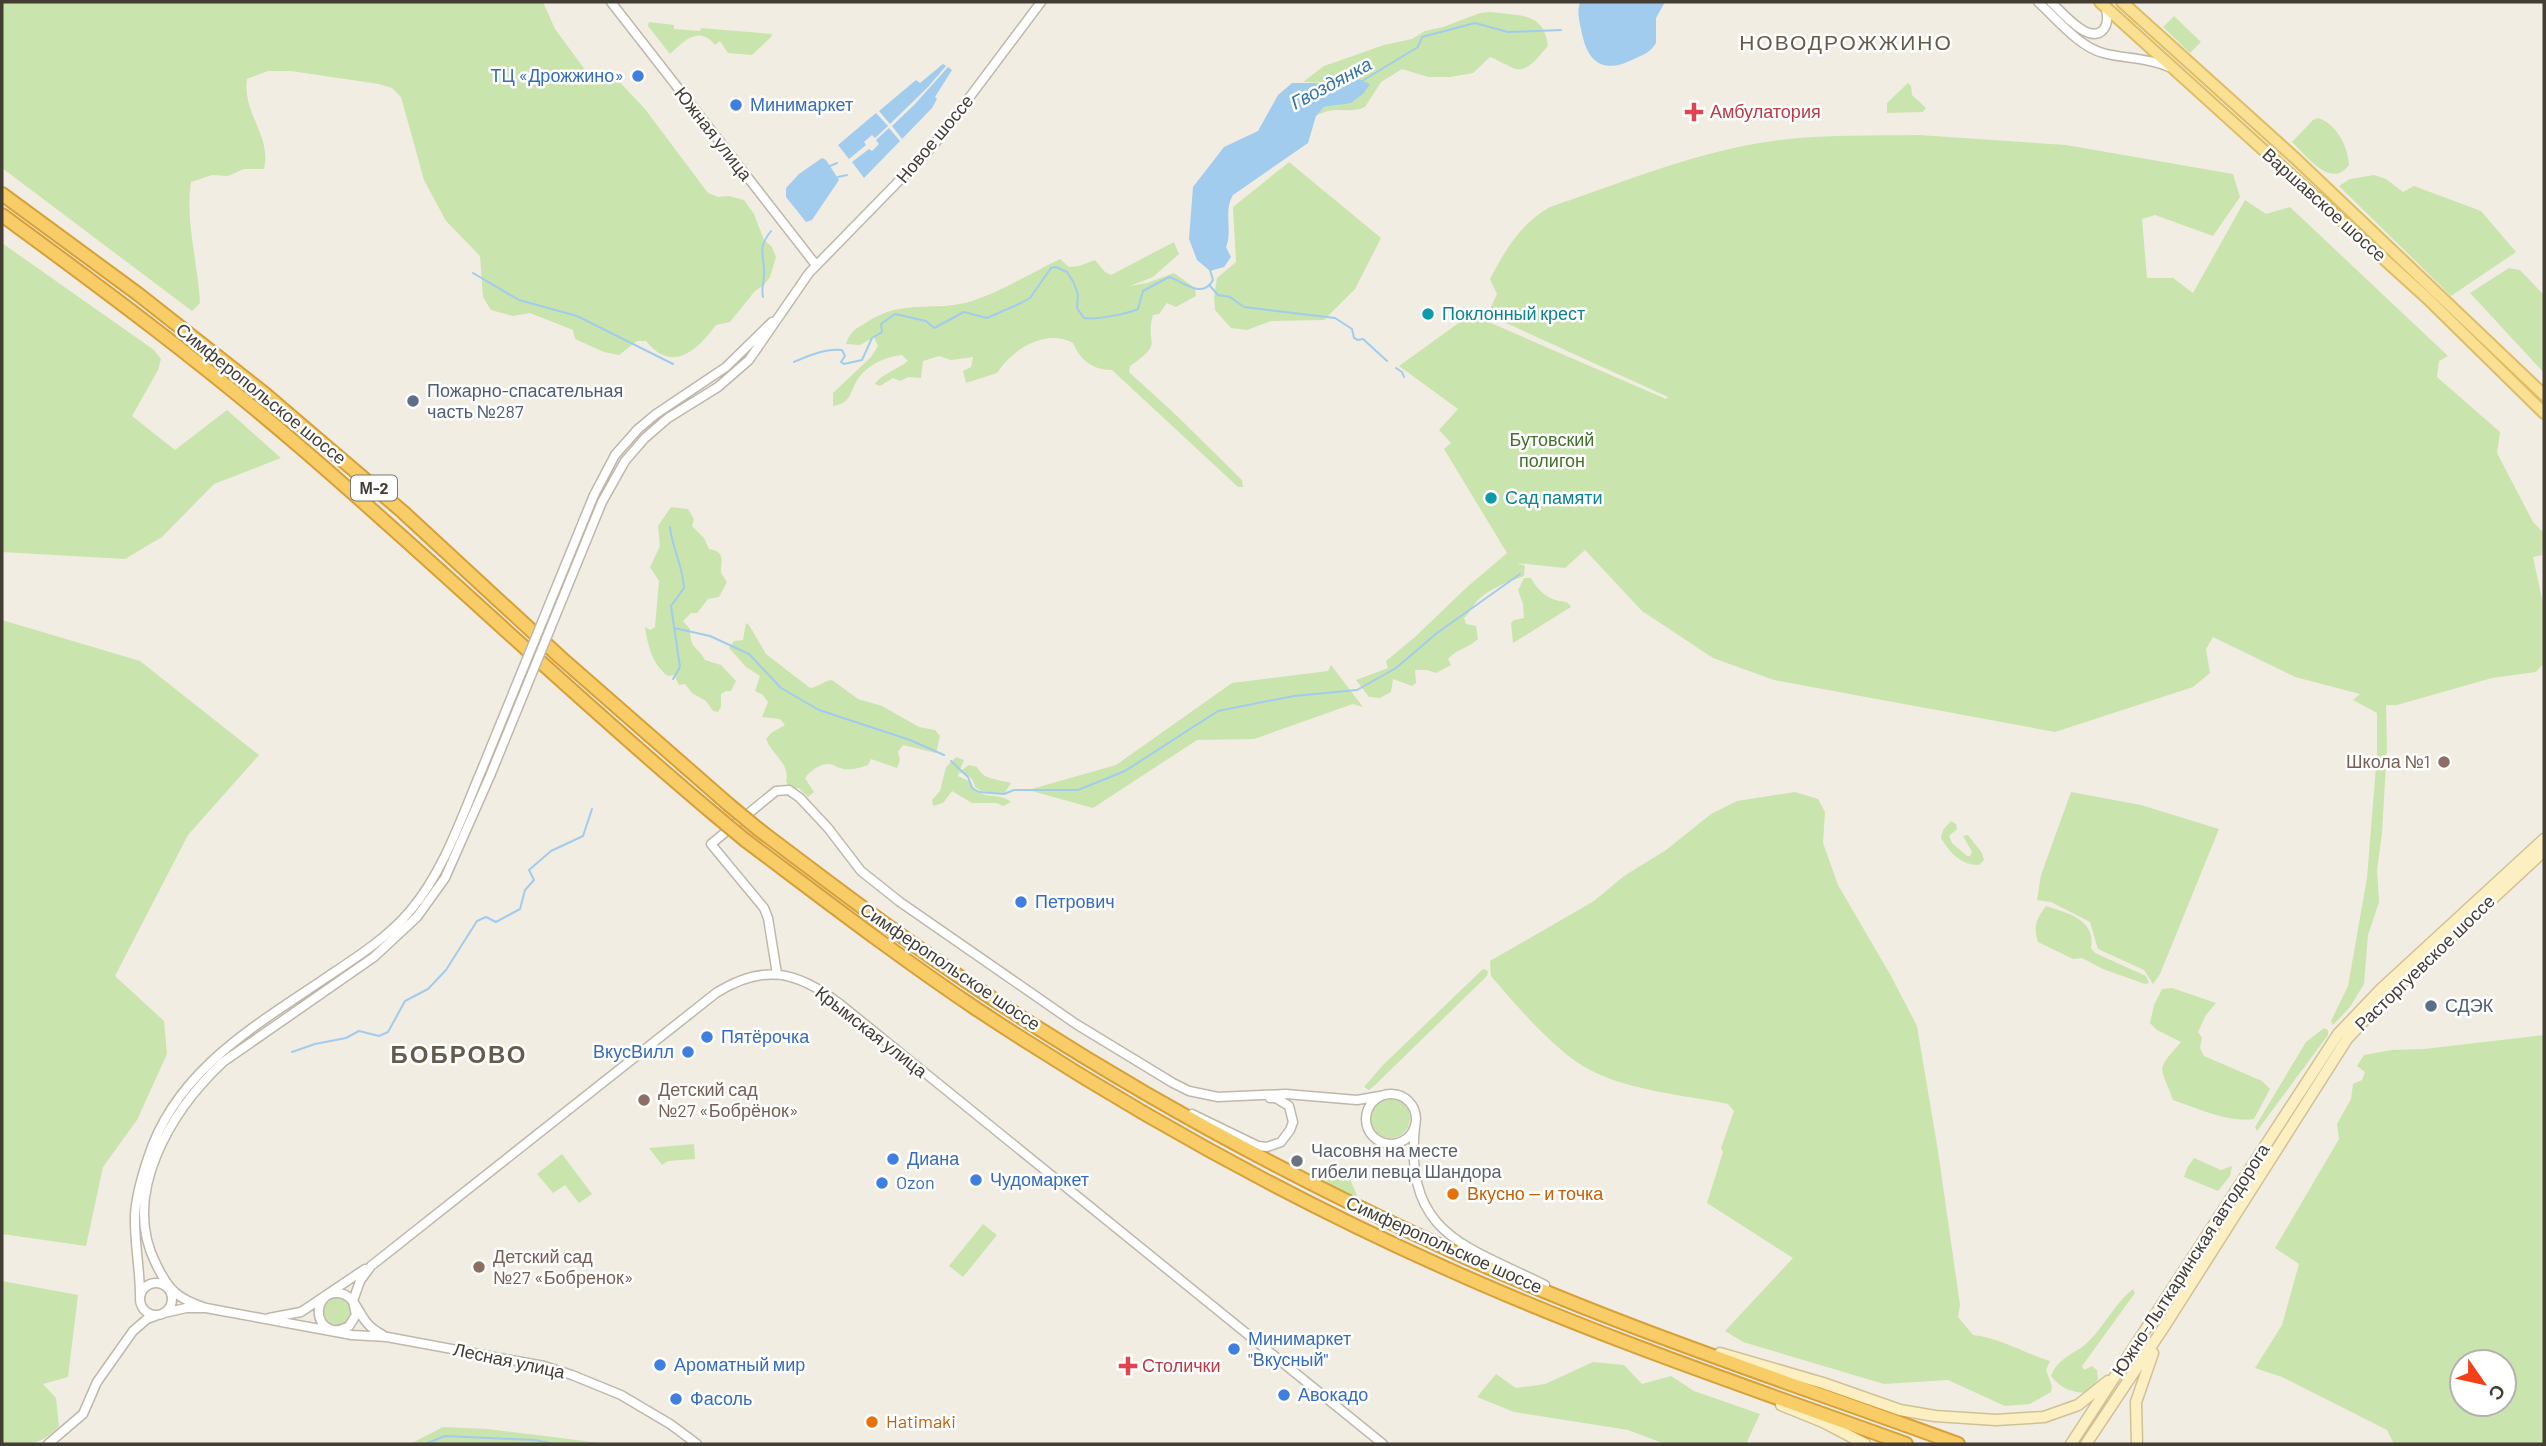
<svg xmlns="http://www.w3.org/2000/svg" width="2546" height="1446" font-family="Barlow,sans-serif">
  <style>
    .green { fill: #cae4ad; fill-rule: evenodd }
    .water { fill: #a1cced }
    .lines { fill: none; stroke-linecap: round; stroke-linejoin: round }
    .stream { stroke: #a1cced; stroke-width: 2 }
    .tertiary-casing { stroke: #bfb8aa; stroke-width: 11 }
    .secondary-casing { stroke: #d0c195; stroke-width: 13 }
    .primary-casing { stroke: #debd64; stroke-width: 14 }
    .motorway-casing { stroke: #d7a038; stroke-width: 16 }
    .tertiary { stroke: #fff; stroke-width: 8 }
    .secondary { stroke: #fcf0c2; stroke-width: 10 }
    .primary { stroke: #fae093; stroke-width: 10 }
    .motorway { stroke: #f8cc67; stroke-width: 12 }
    .tertiary-bridge-casing { stroke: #bfb8aa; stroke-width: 11; stroke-linecap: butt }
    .motorway-bridge-casing { stroke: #d7a038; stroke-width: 16; stroke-linecap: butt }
    .tertiary-bridge { stroke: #fff; stroke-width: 8 }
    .motorway-bridge { stroke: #f8cc67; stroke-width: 12 }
    .shop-dot { fill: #3f7fe0; stroke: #fff; stroke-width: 2.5 }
    .health-dot { fill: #e0444e; stroke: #fff; stroke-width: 2.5 }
    .culture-dot { fill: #0f9aa8; stroke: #fff; stroke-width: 2.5 }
    .service-dot { fill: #5c6f8a; stroke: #fff; stroke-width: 2.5 }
    .education-dot { fill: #8d6e63; stroke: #fff; stroke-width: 2.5 }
    .worship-dot { fill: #6b7280; stroke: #fff; stroke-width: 2.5 }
    .food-dot { fill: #e8710a; stroke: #fff; stroke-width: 2.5 }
    .labels { text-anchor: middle; stroke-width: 5; stroke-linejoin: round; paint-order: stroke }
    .shield { fill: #fff; stroke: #7b7771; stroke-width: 2 }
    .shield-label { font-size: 16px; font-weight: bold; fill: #433d34 }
    .shop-label { font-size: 18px; fill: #366cbe; stroke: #fff; text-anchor: start }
    .health-label { font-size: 18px; fill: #be3a42; stroke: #fff; text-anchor: start }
    .street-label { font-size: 18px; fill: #433d34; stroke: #fff }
    .culture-label { font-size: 18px; fill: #0d838f; stroke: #fff; text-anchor: start }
    .service-label { font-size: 18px; fill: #4e5e75; stroke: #fff; text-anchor: start }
    .park-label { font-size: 18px; fill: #43712a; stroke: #fff }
    .education-label { font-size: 18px; fill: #785e54; stroke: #fff; text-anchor: start }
    .worship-label { font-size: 18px; fill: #5b616d; stroke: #fff; text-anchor: start }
    .food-label { font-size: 18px; fill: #c56008; stroke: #fff; text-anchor: start }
    .water-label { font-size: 19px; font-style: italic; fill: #3274a9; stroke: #fff }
    .quarter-label { font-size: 21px; letter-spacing: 2px; fill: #655b4c; stroke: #fff }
    .district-label { font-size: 24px; font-weight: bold; letter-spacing: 2px; fill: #655b4c; stroke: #fff }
  </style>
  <rect width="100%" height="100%" fill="#f1ede3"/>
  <!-- green -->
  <path class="green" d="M2,2h541l12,27 39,53 17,-9 34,36 63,84 10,4 11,-1 15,4 10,14 10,26 8,7 4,10 -6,20 -6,8 -9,6 -25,31 -14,3c-20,27 -44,48 -70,16h-9l-18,14 -15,-3 -29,-13 -2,-9 -43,-17 -17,3 -22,-6 -8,-13 -3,-41 -34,-35 -22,-41 -23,-83 -9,-9 -13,-4 -88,-13h-23l-21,8c-5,34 25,57 17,90h-20l-16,7 -16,-1 -21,7c-6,41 7,80 9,121l-8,8 -190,-143z
    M1490,12c28,4 54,-1 58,34 -8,8 -19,26 -32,23 -4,-1 -20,-10 -26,-12l-17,16 -23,4h-22l-26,-8 -21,13 -16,25c-18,8 -28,-3 -49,9l8,-9 15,-2 18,-26 -20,4 -34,-1 21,-16 60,-21 28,-6 13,-8 18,-4 37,-14z
    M2174,16l27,26 -11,11 -27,-26z
    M649,22l25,3v4l26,2 1,-3 71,6 -1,3 -19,18 -24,-2 -8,-12 -5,4c-16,-20 -31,-4 -45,9l-22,-28z
    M1908,83l3,3 1,9 14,13 -3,4 -36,1v-10z
    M2318,118c19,6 30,29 31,47 -18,25 -43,-10 -57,-23l21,-22z
    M1919,135l147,10 167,29 7,23 -27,39 -58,-21 -13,4 5,59h26l20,15 52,-93 21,14 24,-7 158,149 -9,5 -2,16 63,55 -3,21 36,69 11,11 -2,22 -9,2 11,51v55l-8,9 -44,6 -95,27h-11l1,41 -5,87 -5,37 2,32 -11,33 -4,49 -14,23 -17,18 -2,-4 17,-35 19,-108 10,-124v-41l-24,-13 7,-6 -65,-17 -82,-40 -7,12 4,24 -17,14 -138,45 -281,-52 -61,-22 -71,-47 -57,-61 -20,18 -48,-5 8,3 -1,10c-16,6 -34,12 -46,24 -7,7 -7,12 -14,18l2,6 10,2 2,13c-9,9 -22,10 -30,20l3,6 -15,8 -9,-3h-12l1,13 -4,3 -19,-7 -2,13 -11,6 -11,-1 -13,-17 32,-12 -2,-7 29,-24 51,-49 41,-35 -63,-104 7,-6 -12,-13 19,-21 -59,-43 68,-49h10l189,82 2,-2 -175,-80 -3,-8 7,-15 -7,-15c16,-30 30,-55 60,-72 68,-23 138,-52 209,-64 52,-9 107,-7 160,-8z
    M1289,162l92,76 -26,51 -31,31 -53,1 -24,9 -16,-2 -16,-18 -1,-13 3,-19 19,-16 -3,-55z
    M2374,175l12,4 17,13 11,-6 67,25 35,41 -65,44 -112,-110 11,-7z
    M1174,242l5,12 -26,23 -23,9 17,-3 27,-10 21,15 1,8 -20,11 -9,-4 -8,11 -6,1c-9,31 13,26 -23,51l-1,6 47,43 66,65 1,7h-5l-126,-117c-19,0 -32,-10 -39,-27 -27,-15 -62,7 -76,30l-31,10 -3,-12 8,-4 2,-10 -22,3 -12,-4 -16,5 -2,17 -13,-1 -8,4 -7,-3 -13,8 -5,-2c5,-9 23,-15 33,-23l-6,-6c-18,2 -38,11 -47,29 -6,13 -6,19 -22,22v-13l38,-36 7,-11 -4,-9 -14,8 -14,-1c5,-14 10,-15 21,-22 36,-24 67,-9 105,-21 30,-10 59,-28 88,-42l9,8 10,-1 16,-6 10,12 6,3z
    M2,243l152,107 7,9 -3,11 -26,46 43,34 52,-40 54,48 -67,26 -52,53 -37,22 -123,-7z
    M2509,268l11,2 24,25v78l-74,-80z
    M671,507l17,2 6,10 -2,7 12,12 5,11c18,3 11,13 12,24l6,9 -8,15 -11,2 -11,14h-6l-8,8 7,8c0,21 7,16 15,31l16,5 15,16 -5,10h-5l-5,3v13l-3,5 -5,-1 -7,-10 -14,-8 -7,-9 -6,1 -5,-10 -6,1c-16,-12 -20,-30 -23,-49l5,3 5,-3 4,-46 -9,-14 10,-21 -2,-20z
    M1524,578h7c8,15 19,23 36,24l4,5 -58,36 -2,-20 3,-3 10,-2 -1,-14 -5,-14z
    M2,620l138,41 119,94 -71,80 -73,141 49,45 3,33 -30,66 -34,47 -17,79 -84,-12z
    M746,623l3,2 17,29 44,34c9,-1 13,-7 22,-8l26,19 24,7 37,21 16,3 5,6 -4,17 -33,-8 -5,7 2,8 -3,8 -26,-9 -3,6c-8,3 -20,6 -28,3 -4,-1 -7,-4 -11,-4 -8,-1 -19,7 -24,14l9,14 -6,5 -9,-9 -8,1 -5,-7c5,-18 -14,-27 -20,-43l5,-6 14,-8 -5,-6 -18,-2 6,-15 -5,-7 -8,-4 5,-15 -14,-9 -17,-19 5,-7 9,-1z
    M1331,665l32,42 -10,-3 -99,35 -57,1 -104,68 -65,-18 88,-25 116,-82 96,-12z
    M956,757l8,3 -5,12 10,-7 8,2c6,13 21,12 34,16l-7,11 -23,-3 -6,-4c-2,-9 -7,-14 -16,-14l-1,3 13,6c6,20 28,9 40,20l-8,4 -6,-3h-25l-20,-12 -9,12 -10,3 -1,-6 8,-9 6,-24z
    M1795,792l23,7 7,13 -2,31 15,42 53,91 26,50 21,125 22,154 -2,12 15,18c27,3 51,18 77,26l-4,9 6,16 -1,6 -21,12 -25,2 -57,-26 -64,4 -141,-42 -18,-11 68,-73 -86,-55 16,-51 -2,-4 13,-37 -6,-7c-43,-9 -97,-13 -136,-33 -35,-17 -75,-65 -101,-95l-1,-15 104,-60 30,-25 42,-26 45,-36 26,-13z
    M2071,792l70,13 78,24 -59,145 -7,10 -9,-14 -46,-21 -8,-27 -39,-20 -14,-2 4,-25z
    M1951,821l5,3 1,5 -8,7 3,7 15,13h3l2,-4 -9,-16 5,-1 14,18 2,7 -5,5c-18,0 -29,-12 -38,-27l2,-8z
    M2046,906c21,7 50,13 45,42l4,5 51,23 3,7 -4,1 -42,-15 -21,-11 -9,1 -35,-17c-5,-15 -2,-23 8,-36z
    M1483,969l5,2 -1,5 -113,110 -5,4 -5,-3 19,-22z
    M2172,988l44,15 -10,12 -8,17 4,6 -2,10 4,8 58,25 8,8 -16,30c-26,4 -57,-11 -81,-19 -13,-36 -18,-28 8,-58l-24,-12 -7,-7 4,-18 8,-16z
    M2324,1028l4,2v5l-71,96 -2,-4 51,-85z
    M2544,1035v409h-150l-7,-14 -105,-53 -27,-9 27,-43 17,-61 -24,-16 64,-109 -2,-15 14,-25 2,-15 9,-4 3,-8 -8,-6 7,-11 28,-5 32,-1zM2504,1362v42h-42v-42z
    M1370 1118a20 20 0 1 1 40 0a20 20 0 1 1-40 0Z
    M694,1144l1,15 -27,2 -6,4 -13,-17z
    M562,1154l30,40 -13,9 -14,-18 -12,8 -16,-19z
    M2194,1158l27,12 11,-4 -2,10 -12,15 -34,-14 3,-9z
    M1334,1169l15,8 10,23 -46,-24z
    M983,1224l14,11 -34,42 -14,-11z
    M2,1281l76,14 -10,82 -25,7 13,14 3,28c-18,20 -30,18 -57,18z
    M2133,1289l2,4 -53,73 2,4 8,-4 5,4 1,9 -9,14c-16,0 -28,-4 -38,-17 6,-17 23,-22 36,-33 17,-16 27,-39 46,-54z
    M324 1312a14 14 0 1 1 28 0a14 14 0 1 1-28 0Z
    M1593,1362l31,3 18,19 29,-8 23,15 66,23 -14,30h-81l-37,-14 -114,-18 -37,-15 19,-23 20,14 29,-4z
    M443,1427l44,2 122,15h-199z"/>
  <!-- water -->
  <path class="water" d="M1580,2h85l-9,16v25c-5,9 -13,12 -22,16 -32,16 -47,3 -53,-30 -2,-9 -4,-18 -1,-27z
    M943,64l3,2 -18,21 -38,37 -11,-13 37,-31 4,3z
    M948,67l4,3 -17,27 2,2 -5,9 -30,31 -10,-13 23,-22z
    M1358,79l12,5 -6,9 -13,10 -27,4 -8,9 -8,27 -75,52c-10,17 0,35 -7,52l5,10 -7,10 -14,4 -13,-11 -8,-21 4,-52 31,-40 34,-16 20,-36 14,-12h45z
    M876,113l12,13 -13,12 -3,-3 -8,7 2,3 -17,14 -11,-14z
    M889,128l11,13 -36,37 -12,-16 17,-13 3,2 7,-7 -3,-4z
    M822,158l4,2 13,20 -27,40 -6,2 -20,-25v-9l13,-14z"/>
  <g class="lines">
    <!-- stream -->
    <path class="stream" d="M1362,81l56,-34 4,-10 53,-14 33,9 53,-2
      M830,166l7,-3
      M838,177l9,-2
      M473,273l46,27 58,16 96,48
      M1210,286l8,9 12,2 14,10 91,11 17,11 2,9 4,2 5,-1 24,22
      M763,297c-2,-9 1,-14 1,-23 1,-20 -8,-24 7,-43
      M794,362c14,-6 32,-14 48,-12l3,6 -4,6 3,2 18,-4 10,-22 10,-6 -1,-8 14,-10 31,7 8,7 30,-16 23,6 34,-15 9,-5 21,-30 5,-1 11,5 7,11 4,12 -1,13 7,10c11,2 43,-4 54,-9l5,-18 26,-14c14,4 33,23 44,3l-3,-10
      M1396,368l6,4 2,5
      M670,527c2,21 13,39 14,61l-13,18 9,61 -7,12
      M674,628l36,8 39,18 32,34 38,22 91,30 34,15
      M951,761l17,16 4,11 7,4 25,2 10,-4h64l47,-19 93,-60 76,-15 63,-6 39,-22 41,-35 83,-59
      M292,1052l23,-8 31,-6 13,-7 20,5 9,-4 17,-31 23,-12 18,-19 31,-49 9,-4 10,5 24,-13 5,-19 9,-10 -5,-10 22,-19 32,-15 9,-27
      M425,1444l20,-8 90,4 20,4"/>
    <defs>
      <path id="tertiary" d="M611,2l205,263
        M2038,2c19,17 40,44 65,51 22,6 43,4 66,14
        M2051,2c11,10 38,43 52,28 6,-7 4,-15 3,-23
        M594,495l21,-40 23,-26 18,-15 70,-47 46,-45
        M602,502l23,-41 20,-23 23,-20 50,-31 31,-27 60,-87 124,-127 108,-144
        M777,974l-9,-56 -4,-10 -53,-64 65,-53 13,-1 11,8 28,30 33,43 39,31 176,122 97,59 16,8 29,6 68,-3 71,6 23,-4
        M1366 1119a25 25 0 1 1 50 0a25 25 0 1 1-50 0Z
        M1192,1114l66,32 9,1 14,-5 9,-12 3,-8 -4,-16 -13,-8h-6
        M1415,1126c-11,108 49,119 130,159
        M140 1299a16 16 0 1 1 32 0a16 16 0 1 1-32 0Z
        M140,1295c0,-27 -6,-54 -5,-80 1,-19 7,-39 13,-57 28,-88 107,-132 179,-181 30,-20 60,-39 83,-66 34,-40 52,-95 72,-142
        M353,1301l7,-20 11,-15 345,-273c48,-30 81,-22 124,11l543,440
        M353,1301l3,14 -7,11c-6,3 -10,5 -16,4 -22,-5 -17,-39 5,-37 17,1 20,21 30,31 5,6 12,9 18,13
        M206,1308c-28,-9 -37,-17 -50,-44 -36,-71 16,-154 67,-202l151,-105 43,-40 28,-39 45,-102
        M164,1313l22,-5h20l146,27 35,2 157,29 28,9 49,20 49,29 27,20
        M269,1318l32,-6 64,-43
        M48,1444l35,-30 14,-32 36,-51 14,-12 11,-4"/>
      <path id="secondary" d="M1720,1353l103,30 77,27 35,6 61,4 48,-3 34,-12 30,-24
        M1781,1405l42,17 42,22
        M2071,1444l267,-410 43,-45 163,-150
        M2086,1444l78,-117 183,-288 35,-38 162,-150
        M2137,1444l-1,-42 17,-49"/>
      <path id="primary" d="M2100,2l327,296 117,115
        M2122,2l174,157 248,236"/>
      <path id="motorway" d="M2,194l136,100 127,100 138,118 157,145 168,147
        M2,215c101,74 202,149 297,231 141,121 274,250 416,369
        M758,829c74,56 149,113 226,164 146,97 300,181 459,254 166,77 343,134 515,197
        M745,840c76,57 151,115 230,168 148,98 305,186 468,259 150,68 308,121 463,177"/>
    </defs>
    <!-- tertiary casing -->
    <use href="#tertiary" class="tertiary-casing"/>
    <!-- secondary casing -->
    <use href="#secondary" class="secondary-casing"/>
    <!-- primary casing -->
    <use href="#primary" class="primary-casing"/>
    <!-- motorway casing -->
    <use href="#motorway" class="motorway-casing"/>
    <!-- tertiary -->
    <use href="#tertiary" class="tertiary"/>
    <!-- secondary -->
    <use href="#secondary" class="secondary"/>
    <!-- primary -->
    <use href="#primary" class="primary"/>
    <!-- motorway -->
    <use href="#motorway" class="motorway"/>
    <defs>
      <path id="tertiary-bridge" d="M482,769l112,-274
        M490,776l112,-274"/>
      <path id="motorway-bridge" d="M728,804l30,25
        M715,815l30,25"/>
    </defs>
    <!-- tertiary-bridge casing -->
    <use href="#tertiary-bridge" class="tertiary-bridge-casing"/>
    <!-- motorway-bridge casing -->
    <use href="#motorway-bridge" class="motorway-bridge-casing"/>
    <!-- tertiary-bridge -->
    <use href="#tertiary-bridge" class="tertiary-bridge"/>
    <!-- motorway-bridge -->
    <use href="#motorway-bridge" class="motorway-bridge"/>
  </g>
  <!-- markers -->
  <g class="shop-dot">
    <circle cx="638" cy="76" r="7"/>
    <circle cx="736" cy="105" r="7"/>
    <circle cx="1021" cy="902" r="7"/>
    <circle cx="707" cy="1037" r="7"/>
    <circle cx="688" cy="1052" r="7"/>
    <circle cx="893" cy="1159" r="7"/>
    <circle cx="976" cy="1180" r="7"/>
    <circle cx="882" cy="1183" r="7"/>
    <circle cx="1234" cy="1349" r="7"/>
    <circle cx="660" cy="1365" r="7"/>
    <circle cx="1284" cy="1395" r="7"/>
    <circle cx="676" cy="1399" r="7"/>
  </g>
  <g class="health-dot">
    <path d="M1690.5 101.5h7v7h7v7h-7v7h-7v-7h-7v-7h7z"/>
    <path d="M1124.5 1355.5h7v7h7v7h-7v7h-7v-7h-7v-7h7z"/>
  </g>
  <g class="culture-dot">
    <circle cx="1428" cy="314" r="7"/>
    <circle cx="1491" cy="498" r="7"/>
  </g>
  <g class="service-dot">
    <circle cx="413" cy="401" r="7"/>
    <circle cx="2431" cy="1006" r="7"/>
  </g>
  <g class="education-dot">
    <circle cx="2444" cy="762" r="7"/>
    <circle cx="644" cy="1100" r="7"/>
    <circle cx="479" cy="1267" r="7"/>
  </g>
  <circle class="worship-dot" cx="1297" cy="1161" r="7"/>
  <g class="food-dot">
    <circle cx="1453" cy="1194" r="7"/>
    <circle cx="872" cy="1422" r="7"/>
  </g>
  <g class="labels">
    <!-- shield labels -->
    <rect class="shield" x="351" y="475.5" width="46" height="25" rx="5"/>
    <g class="shield-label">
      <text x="374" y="494">М-2</text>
    </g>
    <!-- shop labels -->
    <g class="shop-label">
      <text x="624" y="82" text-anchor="end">ТЦ «Дрожжино»</text>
      <text x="750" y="111">Минимаркет</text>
      <text x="1035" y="908">Петрович</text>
      <text x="721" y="1043">Пятёрочка</text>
      <text x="674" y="1058" text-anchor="end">ВкусВилл</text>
      <text x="907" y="1165">Диана</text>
      <text x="990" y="1186">Чудомаркет</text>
      <text x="896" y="1189">Ozon</text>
      <text x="1248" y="1345">Минимаркет<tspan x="1248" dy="21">"Вкусный"</tspan></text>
      <text x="674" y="1371">Ароматный мир</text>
      <text x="1298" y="1401">Авокадо</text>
      <text x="690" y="1405">Фасоль</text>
    </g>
    <!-- health labels -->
    <g class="health-label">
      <text x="1710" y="118">Амбулатория</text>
      <text x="1142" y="1372">Столички</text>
    </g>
    <!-- street labels -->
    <g class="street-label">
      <text transform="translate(713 134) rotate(52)" y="6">Южная улица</text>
      <text transform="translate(935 139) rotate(-50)" y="6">Новое шоссе</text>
      <text transform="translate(2324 205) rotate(42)" y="6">Варшавское шоссе</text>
      <text transform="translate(261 394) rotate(39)" y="6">Симферопольское шоссе</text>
      <text transform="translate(2425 963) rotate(-44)" y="6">Расторгуевское шоссе</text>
      <text transform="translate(950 967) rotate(34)" y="6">Симферопольское шоссе</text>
      <text transform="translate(871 1032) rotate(38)" y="6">Крымская улица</text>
      <text transform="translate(1444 1245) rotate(24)" y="6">Симферопольское шоссе</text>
      <text transform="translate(2191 1260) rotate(-57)" y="6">Южно-Лыткаринская автодорога</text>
      <text transform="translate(509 1361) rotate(12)" y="6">Лесная улица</text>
    </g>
    <!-- culture labels -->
    <g class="culture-label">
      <text x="1442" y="320">Поклонный крест</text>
      <text x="1505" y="504">Сад памяти</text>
    </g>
    <!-- service labels -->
    <g class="service-label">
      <text x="427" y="397">Пожарно-спасательная<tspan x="427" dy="21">часть №287</tspan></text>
      <text x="2445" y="1012">СДЭК</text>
    </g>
    <!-- park labels -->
    <g class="park-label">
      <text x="1552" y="446">Бутовский<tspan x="1552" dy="21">полигон</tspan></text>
    </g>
    <!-- education labels -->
    <g class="education-label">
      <text x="2430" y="768" text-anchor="end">Школа №1</text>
      <text x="658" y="1096">Детский сад<tspan x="658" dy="21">№27 «Бобрёнок»</tspan></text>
      <text x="493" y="1263">Детский сад<tspan x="493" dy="21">№27 «Бобренок»</tspan></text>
    </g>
    <!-- worship labels -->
    <g class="worship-label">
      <text x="1311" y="1157">Часовня на месте<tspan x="1311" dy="21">гибели певца Шандора</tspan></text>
    </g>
    <!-- food labels -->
    <g class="food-label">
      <text x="1467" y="1200">Вкусно — и точка</text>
      <text x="886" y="1428">Hatimaki</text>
    </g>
    <!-- water labels -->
    <g class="water-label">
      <text transform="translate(1331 83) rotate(-28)" y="7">Гвоздянка</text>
    </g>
    <!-- quarter labels -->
    <g class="quarter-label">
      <text x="1846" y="50">НОВОДРОЖЖИНО</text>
    </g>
    <!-- district labels -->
    <g class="district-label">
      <text x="459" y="1063">БОБРОВО</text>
    </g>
  </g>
  <!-- border -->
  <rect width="2546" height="1446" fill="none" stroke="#433d34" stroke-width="7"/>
  <!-- north arrow -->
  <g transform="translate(2483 1383) rotate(124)"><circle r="33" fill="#ffffff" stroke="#b4b1ae" stroke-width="2"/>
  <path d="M0-5L12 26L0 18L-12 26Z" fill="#f1401a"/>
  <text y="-10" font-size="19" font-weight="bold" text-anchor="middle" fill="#433d34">С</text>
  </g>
</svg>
